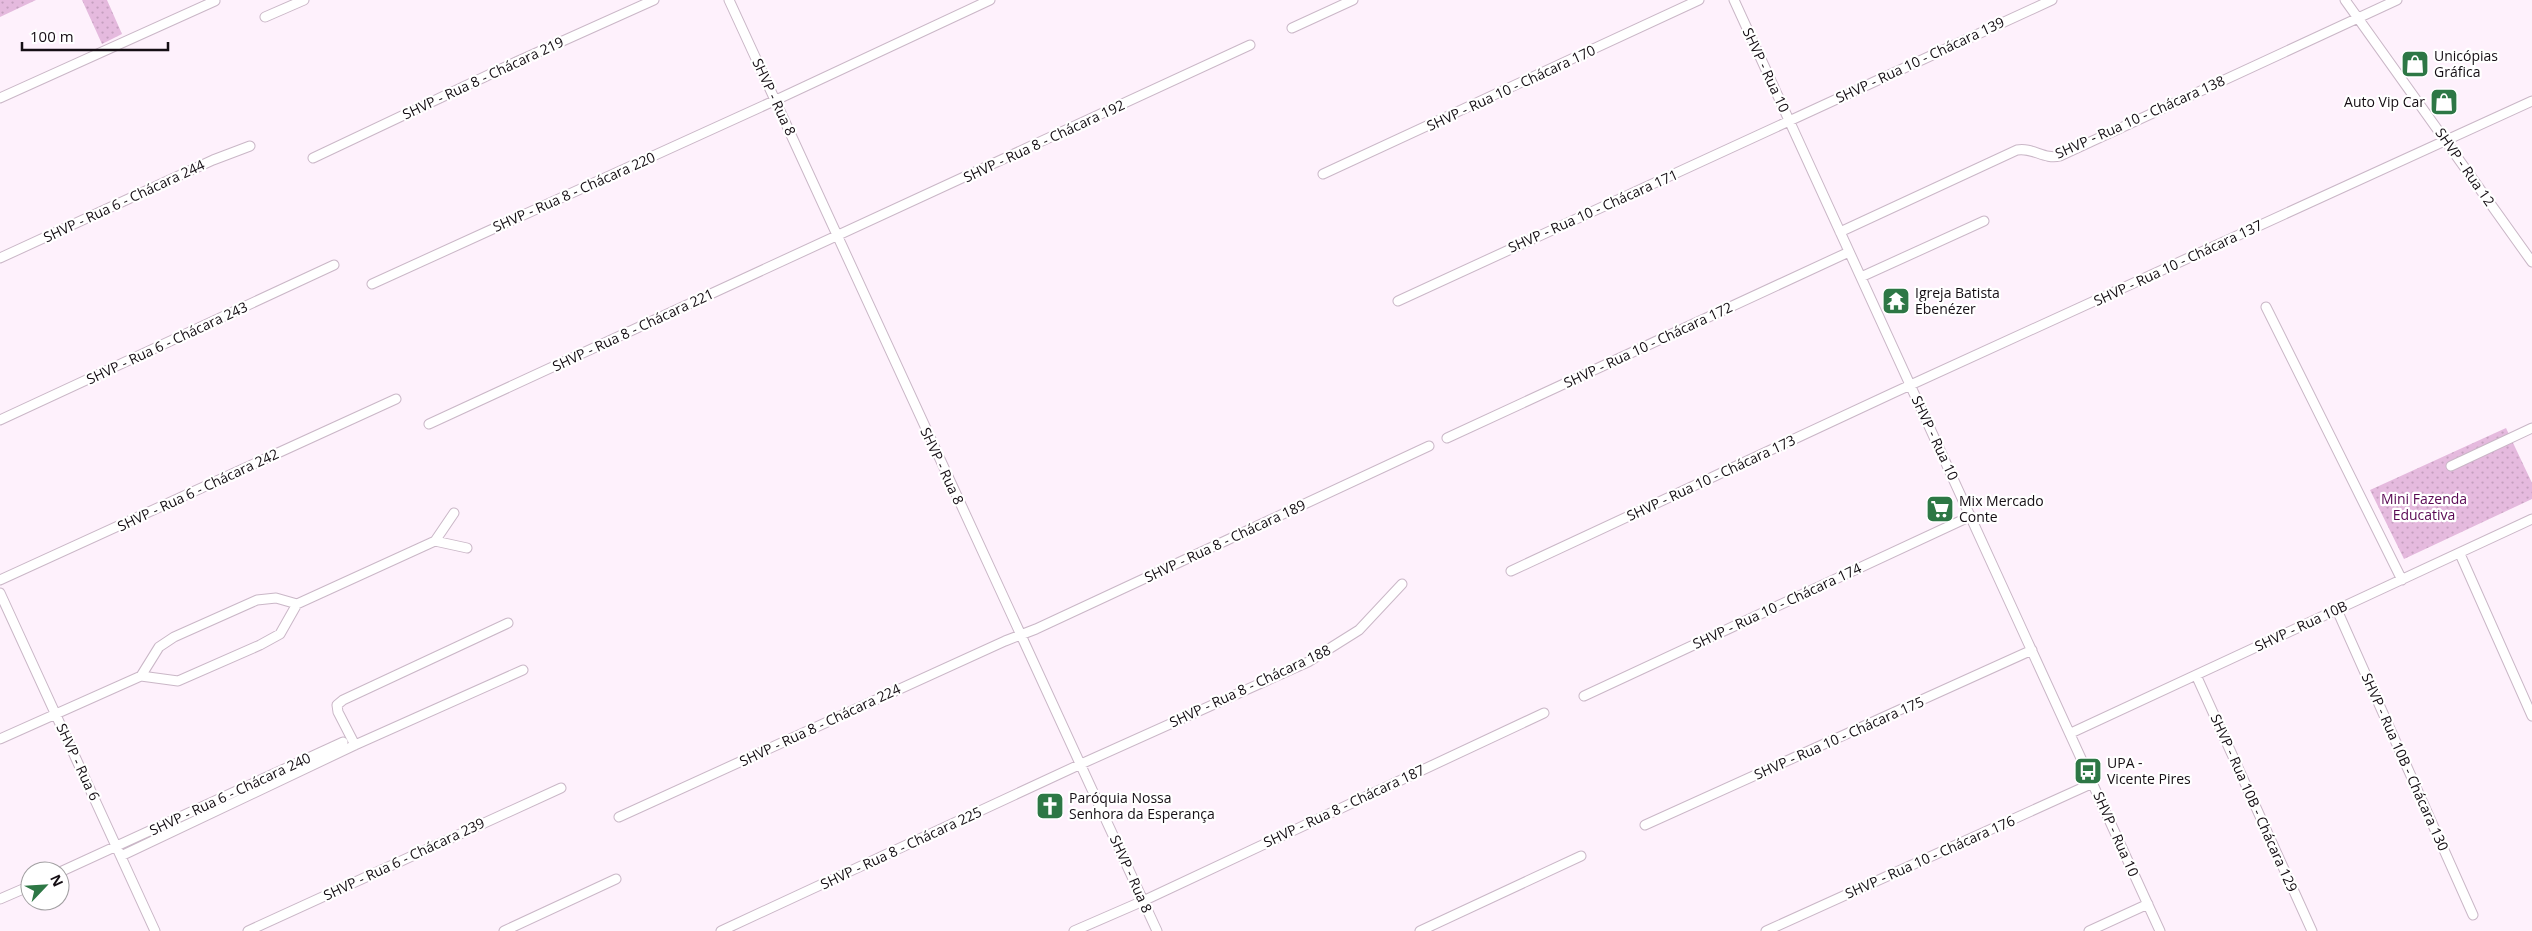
<svg xmlns="http://www.w3.org/2000/svg" width="2532" height="931" font-family="'Open Sans',sans-serif">
  <style>
    .green { fill: url(#green-dots) }
    .lines { fill: none; stroke-linecap: round; stroke-linejoin: round }
    .minor-casing { stroke: #cab7c7; stroke-width: 11 }
    .minor { stroke: #fff; stroke-width: 9 }
    .labels { text-anchor: middle; stroke-width: 4.5; stroke-linejoin: round; paint-order: stroke }
    .poi-label { font-size: 14px; fill: #150e14; stroke: #fff; text-anchor: start }
    .street-label { font-size: 14px; fill: #150e14; stroke: #fff }
    .park-label { font-size: 14px; fill: #590853; stroke: #fff }
  </style>
  <defs>
    <pattern id="green-dots" width="8" height="8" patternUnits="userSpaceOnUse" patternTransform="scale(1.25)"><rect width="8" height="8" fill="#e5bade"/><path d="M2 2h.1M6 6h.1" fill="none" stroke="#c49fbe" stroke-width="1.8" stroke-linecap="round"/></pattern>
  </defs>
  <rect width="100%" height="100%" fill="#fef1fc"/>
  <!-- green -->
  <path class="green" d="M0,0h36l-36,17z
    M82,0h25l15,34 -20,10z
    M2506,428l26,55v16l-128,60 -34,-69z"/>
  <g class="lines">
    <defs>
      <path id="minor" d="M729,0l428,931
        M1734,0l426,931
        M2345,0l187,262
        M265,17l39,-17
        M1292,28l61,-28
        M0,98l215,-97
        M313,158l203,-96 138,-62
        M1323,174l376,-174
        M1840,232l177,-82c16,-3 27,10 43,6l337,-156
        M0,258l213,-98 37,-14
        M1861,277l123,-56
        M372,284l404,-184 214,-100
        M1398,301l654,-301
        M2266,307l136,273
        M0,420l334,-155
        M429,424l821,-379
        M1447,438l402,-186
        M2451,466l81,-38
        M454,513l-19,28 32,7
        M2460,554l72,162
        M1511,571l382,-178 639,-292
        M0,580l396,-181
        M0,593l155,338
        M2337,610l136,305
        M2196,675l116,256
        M141,676l37,5 82,-36 20,-11 17,-30
        M1584,696l387,-180
        M2071,733l461,-214
        M0,739l141,-63 18,-29 15,-10 83,-37 19,-2 21,6 138,-63
        M355,745l-17,-33 -1,-7 6,-5 165,-77
        M619,817l386,-176 31,-12 393,-183
        M1645,825l387,-175
        M121,856l234,-111 168,-75
        M60,872l283,-130
        M0,899l30,-13
        M248,931l313,-143
        M504,931l112,-52
        M721,931l360,-167 227,-102 51,-32 43,-46
        M1074,931l69,-30 401,-188
        M1420,931l161,-75
        M1766,931l327,-148
        M2089,931l59,-27"/>
    </defs>
    <!-- minor casing -->
    <use href="#minor" class="minor-casing"/>
    <!-- minor -->
    <use href="#minor" class="minor"/>
  </g>
  <!-- icons -->
  <defs>
    <symbol id="shop-square" viewBox="-11 -11 22 22"><rect x="-9" y="-9" width="18" height="18" rx="4" fill="#2d7745" stroke="#fff"/><path d="M-5-2.5h2.3a2.7 3.5 0 0 1 5.4 0H5L5.5 6h-11ZM-1.5-2.5h3a1.5 2.3 0 0 0-3 0Z" fill="#fff"/></symbol>
    <symbol id="temple-square" viewBox="-11 -11 22 22"><rect x="-9" y="-9" width="18" height="18" rx="4" fill="#2d7745" stroke="#fff"/><path d="M0-6L5-2H3V0L6.5 2.5H4V6H1.5V3h-3V6H-4V2.5H-6.5L-3 0V-2H-5Z" fill="#fff"/></symbol>
    <symbol id="supermarket-square" viewBox="-11 -11 22 22"><rect x="-9" y="-9" width="18" height="18" rx="4" fill="#2d7745" stroke="#fff"/><path d="M-6-5.5h2.5l.6 2H6L4.5 2H-2.5L-4.4-4H-6ZM-1.5 3.2a1.3 1.3 0 1 0 .1 0ZM3 3.2a1.3 1.3 0 1 0 .1 0Z" fill="#fff"/></symbol>
    <symbol id="bus-square" viewBox="-11 -11 22 22"><rect x="-9" y="-9" width="18" height="18" rx="4" fill="#2d7745" stroke="#fff"/><path d="M-5-6H5V4H4V6H2V4H-2V6H-4V4H-5ZM-3.5-4V0h7V-4ZM-3.5 1.2v1.5H-2V1.2ZM2 1.2v1.5H3.5V1.2Z" fill="#fff"/></symbol>
    <symbol id="church-square" viewBox="-11 -11 22 22"><rect x="-9" y="-9" width="18" height="18" rx="4" fill="#2d7745" stroke="#fff"/><path d="M-1.2-6h2.4v3.5h3.3v2.4h-3.3V6h-2.4V-.1h-3.3v-2.4h3.3Z" fill="#fff"/></symbol>
  </defs>
  <g fill-rule="evenodd">
    <use href="#shop-square" x="2399" y="48" width="32" height="32"/>
    <use href="#shop-square" x="2428" y="86" width="32" height="32"/>
    <use href="#temple-square" x="1880" y="285" width="32" height="32"/>
    <use href="#supermarket-square" x="1924" y="493" width="32" height="32"/>
    <use href="#bus-square" x="2072" y="755" width="32" height="32"/>
    <use href="#church-square" x="1034" y="790" width="32" height="32"/>
  </g>
  <g class="labels">
    <!-- poi labels -->
    <g class="poi-label">
      <text x="2434" y="61">Unicópias<tspan x="2434" dy="16">Gráfica</tspan></text>
      <text x="2425" y="107" text-anchor="end">Auto Vip Car</text>
      <text x="1915" y="298">Igreja Batista<tspan x="1915" dy="16">Ebenézer</tspan></text>
      <text x="1959" y="506">Mix Mercado<tspan x="1959" dy="16">Conte</tspan></text>
      <text x="2107" y="768">UPA -<tspan x="2107" dy="16">Vicente Pires</tspan></text>
      <text x="1069" y="803">Paróquia Nossa<tspan x="1069" dy="16">Senhora da Esperança</tspan></text>
    </g>
    <!-- street labels -->
    <g class="street-label">
      <text transform="translate(1920 60) rotate(-25)" y="5">SHVP - Rua 10 - Chácara 139</text>
      <text transform="translate(1766 70) rotate(65)" y="5">SHVP - Rua 10</text>
      <text transform="translate(483 78) rotate(-25)" y="5">SHVP - Rua 8 - Chácara 219</text>
      <text transform="translate(1511 88) rotate(-25)" y="5">SHVP - Rua 10 - Chácara 170</text>
      <text transform="translate(774 97) rotate(65)" y="5">SHVP - Rua 8</text>
      <text transform="translate(2140 117) rotate(-24)" y="5">SHVP - Rua 10 - Chácara 138</text>
      <text transform="translate(1044 141) rotate(-25)" y="5">SHVP - Rua 8 - Chácara 192</text>
      <text transform="translate(2465 167) rotate(55)" y="5">SHVP - Rua 12</text>
      <text transform="translate(574 192) rotate(-24)" y="5">SHVP - Rua 8 - Chácara 220</text>
      <text transform="translate(124 201) rotate(-25)" y="5">SHVP - Rua 6 - Chácara 244</text>
      <text transform="translate(1593 211) rotate(-24)" y="5">SHVP - Rua 10 - Chácara 171</text>
      <text transform="translate(2178 263) rotate(-25)" y="5">SHVP - Rua 10 - Chácara 137</text>
      <text transform="translate(633 330) rotate(-25)" y="5">SHVP - Rua 8 - Chácara 221</text>
      <text transform="translate(167 343) rotate(-25)" y="5">SHVP - Rua 6 - Chácara 243</text>
      <text transform="translate(1648 345) rotate(-25)" y="5">SHVP - Rua 10 - Chácara 172</text>
      <text transform="translate(1935 438) rotate(65)" y="5">SHVP - Rua 10</text>
      <text transform="translate(942 466) rotate(65)" y="5">SHVP - Rua 8</text>
      <text transform="translate(1711 478) rotate(-25)" y="5">SHVP - Rua 10 - Chácara 173</text>
      <text transform="translate(198 490) rotate(-25)" y="5">SHVP - Rua 6 - Chácara 242</text>
      <text transform="translate(1225 541) rotate(-25)" y="5">SHVP - Rua 8 - Chácara 189</text>
      <text transform="translate(1777 606) rotate(-25)" y="5">SHVP - Rua 10 - Chácara 174</text>
      <text transform="translate(2301 626) rotate(-25)" y="5">SHVP - Rua 10B</text>
      <text transform="translate(1250 686) rotate(-25)" y="5">SHVP - Rua 8 - Chácara 188</text>
      <text transform="translate(820 725) rotate(-25)" y="5">SHVP - Rua 8 - Chácara 224</text>
      <text transform="translate(1839 738) rotate(-24)" y="5">SHVP - Rua 10 - Chácara 175</text>
      <text transform="translate(78 762) rotate(65)" y="5">SHVP - Rua 6</text>
      <text transform="translate(2405 762) rotate(66)" y="5">SHVP - Rua 10B - Chácara 130</text>
      <text transform="translate(230 794) rotate(-25)" y="5">SHVP - Rua 6 - Chácara 240</text>
      <text transform="translate(2254 803) rotate(66)" y="5">SHVP - Rua 10B - Chácara 129</text>
      <text transform="translate(1344 806) rotate(-25)" y="5">SHVP - Rua 8 - Chácara 187</text>
      <text transform="translate(2116 834) rotate(66)" y="5">SHVP - Rua 10</text>
      <text transform="translate(901 848) rotate(-25)" y="5">SHVP - Rua 8 - Chácara 225</text>
      <text transform="translate(1930 857) rotate(-24)" y="5">SHVP - Rua 10 - Chácara 176</text>
      <text transform="translate(404 859) rotate(-25)" y="5">SHVP - Rua 6 - Chácara 239</text>
      <text transform="translate(1131 874) rotate(66)" y="5">SHVP - Rua 8</text>
    </g>
    <!-- park labels -->
    <g class="park-label">
      <text x="2424" y="504">Mini Fazenda<tspan x="2424" dy="16">Educativa</tspan></text>
    </g>
  </g>
  <!-- north arrow -->
  <g transform="translate(45 886) rotate(65)"><circle r="24" fill="#ffffff" stroke="#a19fa1"/>
  <path d="M0-4L9 19L0 12L-9 19Z" fill="#2d7745"/>
  <text y="-8" font-size="14" font-weight="bold" text-anchor="middle" fill="#150e14">N</text>
  </g>
  <!-- scale -->
  <path d="M22 42v8h146v-8" fill="none" stroke="#150e14" stroke-width="2.5"/>
  <text x="30" y="42" font-size="15" fill="#150e14" stroke="#ffffff" stroke-width="4" paint-order="stroke">100 m</text>
</svg>
